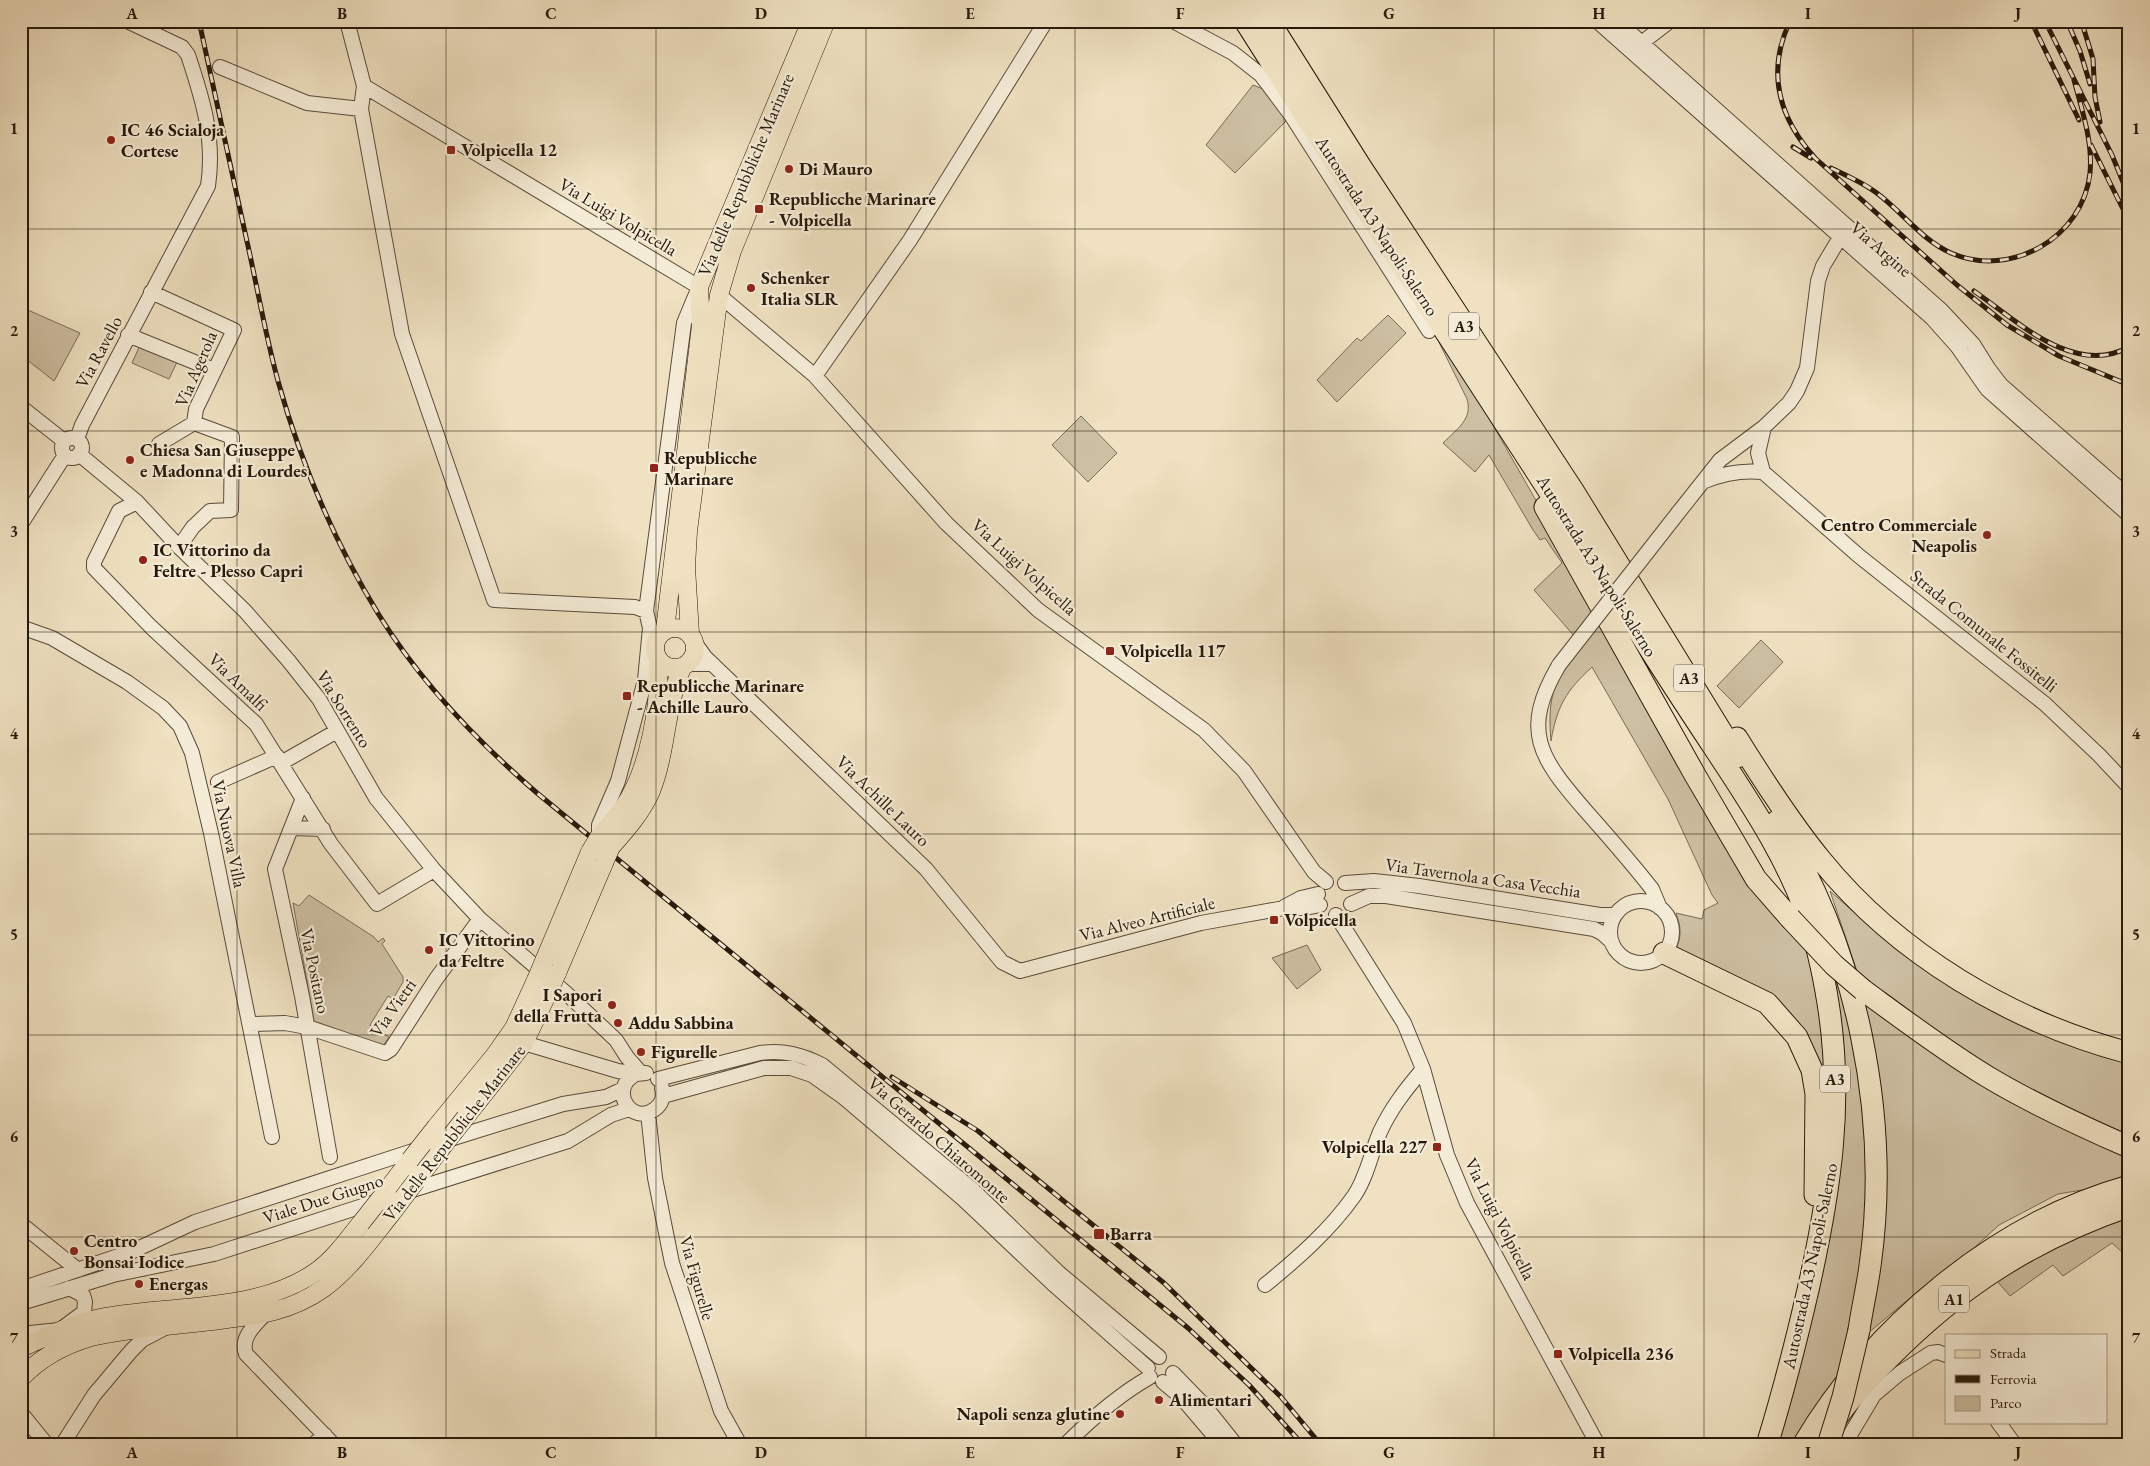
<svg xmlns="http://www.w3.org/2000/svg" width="2150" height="1466" font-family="'EB Garamond',serif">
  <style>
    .green { fill: #cdbfa2; stroke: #7a6c56 }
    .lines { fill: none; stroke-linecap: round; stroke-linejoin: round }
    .minor-casing { stroke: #594b38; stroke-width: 16 }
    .major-casing { stroke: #27190a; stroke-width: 19 }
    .highway-casing { stroke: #27190a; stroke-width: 23 }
    .minor { stroke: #f5ecd7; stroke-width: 14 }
    .major { stroke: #efe1c1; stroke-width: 18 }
    .highway { stroke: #efe1c1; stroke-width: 21 }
    .rail-casing { stroke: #27190a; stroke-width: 5 }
    .rail { stroke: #f5ecd7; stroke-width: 3; stroke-dasharray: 9; stroke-linecap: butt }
    .minor-bridge-casing { stroke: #594b38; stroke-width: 16; stroke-linecap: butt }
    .major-bridge-casing { stroke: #27190a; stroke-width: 19; stroke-linecap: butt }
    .highway-bridge-casing { stroke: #27190a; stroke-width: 23; stroke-linecap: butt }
    .minor-bridge { stroke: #f5ecd7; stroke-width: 14 }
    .major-bridge { stroke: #efe1c1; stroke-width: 18 }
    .highway-bridge { stroke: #efe1c1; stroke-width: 21 }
    .grid { fill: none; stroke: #27190a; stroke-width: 1; stroke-opacity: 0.55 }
    .poi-dot { fill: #8f2418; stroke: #f5ecd7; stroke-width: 2 }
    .labels { text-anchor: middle; stroke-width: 4.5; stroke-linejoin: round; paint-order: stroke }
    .shield { fill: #f5ecd7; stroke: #655848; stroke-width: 1 }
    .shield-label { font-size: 16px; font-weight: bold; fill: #27190a }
    .poi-label { font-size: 18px; font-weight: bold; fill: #27190a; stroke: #f5ecd7; text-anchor: start }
    .street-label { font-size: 18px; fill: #27190a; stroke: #f5ecd7 }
    .neatline { fill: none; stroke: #27190a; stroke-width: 2 }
    .grid-label { font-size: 16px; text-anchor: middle; font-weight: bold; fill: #27190a }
  </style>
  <rect width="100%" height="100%" fill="#efe1c1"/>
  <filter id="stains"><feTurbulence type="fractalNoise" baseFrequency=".004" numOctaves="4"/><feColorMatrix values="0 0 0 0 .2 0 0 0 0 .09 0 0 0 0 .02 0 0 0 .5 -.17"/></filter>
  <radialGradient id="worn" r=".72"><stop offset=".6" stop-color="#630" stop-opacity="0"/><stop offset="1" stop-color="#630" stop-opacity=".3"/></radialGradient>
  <!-- green -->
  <path class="green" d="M1253,85l15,6 19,29 -52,53 -29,-28z
    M21,307l59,26 -26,48 -33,-26z
    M1388,315l18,18 -69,69 -20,-22 40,-42 4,3z
    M1430,324l55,87 49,86 164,291 109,164 10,33 13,116 -25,-67 -129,-85c6,-13 5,-22 0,-36l26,6 2,-9 14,-7 -6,-8 -44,-96 -76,-132c-26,24 -35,39 -41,74 -4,-45 3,-62 31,-96l-48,-55 28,-27 -17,-25 -5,2 -7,-10 -44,-75 -14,17 -32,-29c14,-14 30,-24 24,-44z
    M140,345l37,17 -8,17 -37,-16z
    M1081,416l36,37 -29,29 -36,-37z
    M1761,640l22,22 -44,46 -22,-22z
    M1830,891l67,59 101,63 131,49v75l-83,-39 -84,-47 -104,-77z
    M309,895l65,42 4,5 5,-4 2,3 -3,3 21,33v5l-10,17 -5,-3 -18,29 19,12 -6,9 -69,-25 -21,-118 6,3z
    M1307,945l14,25 -24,19 -25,-31z
    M1829,969l10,8 12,42 17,126 -6,132 -22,102 -46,66h-22l55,-212z
    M1863,1003l266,151v23l-29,10 -42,7 -59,31 -24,22 -52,40 -56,47 6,-32z
    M2129,1217v33l-5,4 -12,-11 -49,33 -10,-11 -43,31 -13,-15c39,-25 87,-52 132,-64z"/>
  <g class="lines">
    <defs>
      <path id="minor" d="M347,21l17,65 -3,23 41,225 92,266 141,7 11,4
        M1173,21l60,32 28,22 30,40 138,216
        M1597,21l335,297 25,28 30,43 142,126
        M1617,21l324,289 32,34 15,24 13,17 128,112
        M1635,48l35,-27
        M220,67l87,36 54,6
        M364,86l335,201 -15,36 -38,288 4,17 -5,52 -27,101 -19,44v12
        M151,292l83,38 -38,79 -2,14
        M719,295l96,81 131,147 92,87 166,120 40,41 70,101 12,10
        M128,335l86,35
        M815,376l95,-136 136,-219
        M21,407l43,34
        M62 448a10 10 0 1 1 20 0a10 10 0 1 1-20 0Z
        M77,439l5,-14 126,-239c7,-47 -5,-86 -20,-131l-6,-8 -55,-26
        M159,444l35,-21 38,14 -1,73 -21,1 -17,16 -14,20
        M79,454l58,48 42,45 66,64 43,49 31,39 57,99 58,72 46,49 86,74 50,47 11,17 14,16
        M1763,472l-5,-19 6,-26
        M1705,481c19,-8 38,-11 58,-9l96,84 186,148 54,51 30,32
        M137,502l-18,9 -25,51v6l57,59 105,97 75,120 46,60 57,-34
        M1678,513l42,-53 44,-33 25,-24 8,-12 10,-23 11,-87 5,-15 22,-37
        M21,524l44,-69
        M21,627l31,11 75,44 36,26 17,18 12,27 19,80 61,304
        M695,643l10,14 221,212 76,93 18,9 181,-48 83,-15h19l17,-3
        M688,664h24
        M1559,665c-39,66 -19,93 26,145 23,26 46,52 67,79l8,19
        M281,763l56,-32
        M218,782l59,-26
        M303,798l-28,71 27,127 28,161
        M291,828l32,1
        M1345,883l29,-2 45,5 181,29h15
        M1610 932a31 31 0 1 1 62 0a31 31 0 1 1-62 0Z
        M1351,904l18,-8h17l208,33 8,4 10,9
        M1284,907l17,-9 17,-4
        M1336,915l68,108 19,46 24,86 20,48 131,242
        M250,1024l35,-1 22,4 78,26 6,-4 45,-70 44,-60
        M524,1043l94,28 18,3 10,-1
        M636,1074c-29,15 -4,53 19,35 7,-5 9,-13 7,-21
        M658,1079l102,-26c23,-3 41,1 62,12l151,125 86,83 100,84
        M663,1096l101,-28h27l21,7 31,22 120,102 89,84 96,85
        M648,1113l7,65 17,85 49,148 19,34
        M447,1140l116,-36 43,-7 17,-8
        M406,1192l162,-51 43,-26 18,-6
        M21,1224l57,46
        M1265,1285c32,-26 65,-55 89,-89 13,-19 17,-43 26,-64 11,-24 26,-43 43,-63
        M21,1289l112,-38 62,-29 227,-74
        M21,1303l92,-28 101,-21 167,-54
        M264,1315c-10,11 -24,23 -18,39l88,91
        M21,1336l9,-3 30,-3 24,-18 1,-10 -2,-7 -14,-7
        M1173,1373l31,32 32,40
        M1163,1382l19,16 40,47
        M21,1413l26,32
        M1998,1422l17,23
        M62,1445l32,-50 37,-44 11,-11 21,-11
        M313,1445l12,-10
        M1065,1445c26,-26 53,-50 85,-68
        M1844,1445l30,-50 26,-22 31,-20 7,-1 8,3"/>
      <path id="major" d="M655 648a20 20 0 1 1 40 0a20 20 0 1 1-40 0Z
        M665,630l36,-305 -2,-38 112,-266
        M690,634l-4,-67 2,-36 31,-236 13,-44 94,-230
        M599,837c8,-10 17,-19 24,-29 26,-37 38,-105 35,-148
        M611,847c15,-17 31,-35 40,-56 16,-40 14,-84 31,-123
        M544,961l46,-109
        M557,973l47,-110
        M465,1118l59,-75 25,-52
        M436,1127l59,-72 19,-27 22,-48
        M416,1181l23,-30
        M387,1190l23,-30
        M21,1348c26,-12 51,-24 79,-30 69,-14 157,-4 217,-47 18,-13 31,-32 44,-48
        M21,1378c20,-21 42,-33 70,-41 39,-9 81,-11 121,-16 42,-5 77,-8 112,-33 27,-20 47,-49 67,-74"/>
      <path id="highway" d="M1245,21c130,206 266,408 396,614 28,45 58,90 87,134 30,46 58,90 77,141 11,29 18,62 23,93 16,100 2,189 -20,287 -12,52 -25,103 -41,155
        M1269,21l90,143 215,328 163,265
        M1545,507l150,268 61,104 34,39
        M1737,738c26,42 53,84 84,122 77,95 191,162 308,193
        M1777,821c80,128 114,296 93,445 -3,22 -8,43 -11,64
        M1664,953l103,50 30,34 15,33 4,24 -1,101
        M1863,990c41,30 82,61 125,87 45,27 93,49 141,70
        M1836,1419c14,-21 34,-42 52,-60 71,-72 145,-120 241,-153
        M1803,1445c70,-118 193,-222 326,-259"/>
    </defs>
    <!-- minor casing -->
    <use href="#minor" class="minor-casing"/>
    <!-- major casing -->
    <use href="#major" class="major-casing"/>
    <!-- highway casing -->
    <use href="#highway" class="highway-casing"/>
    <!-- minor -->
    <use href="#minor" class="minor"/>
    <!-- major -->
    <use href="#major" class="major"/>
    <!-- highway -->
    <use href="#highway" class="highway"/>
    <defs>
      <path id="rail" d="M199,21c16,72 31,144 47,216 11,48 19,97 32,144 23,83 57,162 101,234 42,68 98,126 158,178l651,535 61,57 54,60
        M1790,21c-24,51 -11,97 25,137l142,127 50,40 52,31 70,29
        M2031,21l48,99
        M2045,21l67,134 17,42
        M2082,23l11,36 2,38 5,25
        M2070,28l10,23 10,33
        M2091,145l38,76
        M1793,147l18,11
        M1831,168c16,8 33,15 47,26 25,19 44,46 73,59 59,26 132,-15 139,-80 3,-31 -8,-63 -16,-93
        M1974,291c43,30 100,86 155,56
        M892,1077l86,54 186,152 117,114 40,48"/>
    </defs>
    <!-- rail casing -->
    <use href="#rail" class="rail-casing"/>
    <!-- rail -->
    <use href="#rail" class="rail"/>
    <defs>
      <path id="minor-bridge" d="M1559,665l119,-152"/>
      <path id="major-bridge" d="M590,852l9,-15
        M604,863l7,-16
        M536,980l8,-19
        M549,991l8,-18
        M439,1151l26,-33
        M410,1160l26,-33
        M391,1214l25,-33
        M361,1223l26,-33"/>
      <path id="highway-bridge" d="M1790,918l44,47 29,25
        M1828,1445l15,-48 16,-67"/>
    </defs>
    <!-- minor-bridge casing -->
    <use href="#minor-bridge" class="minor-bridge-casing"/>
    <!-- major-bridge casing -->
    <use href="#major-bridge" class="major-bridge-casing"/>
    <!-- highway-bridge casing -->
    <use href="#highway-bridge" class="highway-bridge-casing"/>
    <!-- minor-bridge -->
    <use href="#minor-bridge" class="minor-bridge"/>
    <!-- major-bridge -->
    <use href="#major-bridge" class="major-bridge"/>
    <!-- highway-bridge -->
    <use href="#highway-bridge" class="highway-bridge"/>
  </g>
  <!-- grid -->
  <path class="grid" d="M237,21v1424M446,21v1424M656,21v1424M866,21v1424M1075,21v1424M1284,21v1424M1494,21v1424M1704,21v1424M1913,21v1424M21,229h2108M21,431h2108M21,632h2108M21,834h2108M21,1035h2108M21,1237h2108"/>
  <!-- markers -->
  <g class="poi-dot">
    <circle cx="111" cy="140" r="5"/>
    <rect x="446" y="145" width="10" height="10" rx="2.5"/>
    <circle cx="789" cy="169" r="5"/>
    <rect x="754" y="204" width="10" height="10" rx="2.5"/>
    <circle cx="751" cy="288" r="5"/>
    <circle cx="130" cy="460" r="5"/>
    <rect x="649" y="463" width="10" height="10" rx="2.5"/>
    <circle cx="1987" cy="535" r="5"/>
    <circle cx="143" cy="560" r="5"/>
    <rect x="1105" y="646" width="10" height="10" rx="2.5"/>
    <rect x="622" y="691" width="10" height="10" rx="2.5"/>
    <rect x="1269" y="915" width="10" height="10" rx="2.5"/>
    <circle cx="429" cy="950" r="5"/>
    <circle cx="612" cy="1005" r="5"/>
    <circle cx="618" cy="1023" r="5"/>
    <circle cx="641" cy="1052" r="5"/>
    <rect x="1432" y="1142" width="10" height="10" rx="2.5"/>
    <rect x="1093" y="1228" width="12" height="12" rx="2.5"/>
    <circle cx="74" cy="1251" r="5"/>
    <circle cx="139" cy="1284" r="5"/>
    <rect x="1553" y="1349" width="10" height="10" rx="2.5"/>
    <circle cx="1159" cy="1400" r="5"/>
    <circle cx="1120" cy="1414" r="5"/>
  </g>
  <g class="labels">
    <!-- shield labels -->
    <g class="shield">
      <rect x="1449" y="312.5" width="30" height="27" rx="4"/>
      <rect x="1674" y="664.5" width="30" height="27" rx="4"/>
      <rect x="1820" y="1065.5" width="30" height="27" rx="4"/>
      <rect x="1939" y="1285.5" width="30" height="27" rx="4"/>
    </g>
    <g class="shield-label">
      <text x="1464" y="332">A3</text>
      <text x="1689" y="684">A3</text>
      <text x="1835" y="1085">A3</text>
      <text x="1954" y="1305">A1</text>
    </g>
    <!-- poi labels -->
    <g class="poi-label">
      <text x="121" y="136">IC 46 Scialoja<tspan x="121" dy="21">Cortese</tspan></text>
      <text x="461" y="156">Volpicella 12</text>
      <text x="799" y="175">Di Mauro</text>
      <text x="769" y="205">Republicche Marinare<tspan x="769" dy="21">- Volpicella</tspan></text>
      <text x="761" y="284">Schenker<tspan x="761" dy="21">Italia SLR</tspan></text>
      <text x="140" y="456">Chiesa San Giuseppe<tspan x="140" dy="21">e Madonna di Lourdes</tspan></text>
      <text x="664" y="464">Republicche<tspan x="664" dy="21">Marinare</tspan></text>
      <text x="1977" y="531" text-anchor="end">Centro Commerciale<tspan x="1977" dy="21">Neapolis</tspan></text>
      <text x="153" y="556">IC Vittorino da<tspan x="153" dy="21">Feltre - Plesso Capri</tspan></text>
      <text x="1120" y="657">Volpicella 117</text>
      <text x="637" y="692">Republicche Marinare<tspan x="637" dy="21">- Achille Lauro</tspan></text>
      <text x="1284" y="926">Volpicella</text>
      <text x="439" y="946">IC Vittorino<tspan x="439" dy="21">da Feltre</tspan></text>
      <text x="602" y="1001" text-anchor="end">I Sapori<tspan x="602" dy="21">della Frutta</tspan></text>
      <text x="628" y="1029">Addu Sabbina</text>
      <text x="651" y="1058">Figurelle</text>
      <text x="1427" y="1153" text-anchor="end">Volpicella 227</text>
      <text x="1110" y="1240">Barra</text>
      <text x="84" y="1247">Centro<tspan x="84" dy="21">Bonsai Iodice</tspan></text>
      <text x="149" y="1290">Energas</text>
      <text x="1568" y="1360">Volpicella 236</text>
      <text x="1169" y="1406">Alimentari</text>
      <text x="1110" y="1420" text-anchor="end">Napoli senza glutine</text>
    </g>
    <!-- street labels -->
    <g class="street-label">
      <text transform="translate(746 175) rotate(-67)" y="6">Via delle Repubbliche Marinare</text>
      <text transform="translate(618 217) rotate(31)" y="6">Via Luigi Volpicella</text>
      <text transform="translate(1377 226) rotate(57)" y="6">Autostrada A3 Napoli-Salerno</text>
      <text transform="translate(1881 249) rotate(41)" y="6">Via Argine</text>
      <text transform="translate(99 352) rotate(-62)" y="6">Via Ravello</text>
      <text transform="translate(196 369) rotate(-67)" y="6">Via Agerola</text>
      <text transform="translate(1597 566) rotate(58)" y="6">Autostrada A3 Napoli-Salerno</text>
      <text transform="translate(1024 567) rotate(42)" y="6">Via Luigi Volpicella</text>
      <text transform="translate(1984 631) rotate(39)" y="6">Strada Comunale Fossitelli</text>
      <text transform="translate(238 682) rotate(44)" y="6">Via Amalfi</text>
      <text transform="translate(344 709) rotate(58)" y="6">Via Sorrento</text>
      <text transform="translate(883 801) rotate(44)" y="6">Via Achille Lauro</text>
      <text transform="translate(229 834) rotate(78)" y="6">Via Nuova Villa</text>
      <text transform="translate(1483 878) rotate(8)" y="6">Via Tavernola a Casa Vecchia</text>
      <text transform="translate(1147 919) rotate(-14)" y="6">Via Alveo Artificiale</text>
      <text transform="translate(315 971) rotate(78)" y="6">Via Positano</text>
      <text transform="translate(393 1008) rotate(-55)" y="6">Via Vietri</text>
      <text transform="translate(454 1133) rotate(-52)" y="6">Via delle Repubbliche Marinare</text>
      <text transform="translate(939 1140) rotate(41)" y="6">Via Gerardo Chiaromonte</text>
      <text transform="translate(323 1199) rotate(-18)" y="6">Viale Due Giugno</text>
      <text transform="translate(1500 1219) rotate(63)" y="6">Via Luigi Volpicella</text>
      <text transform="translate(1810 1266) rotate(-78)" y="6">Autostrada A3 Napoli-Salerno</text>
      <text transform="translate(697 1278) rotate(74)" y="6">Via Figurelle</text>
    </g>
  </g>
  <!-- margin -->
  <rect width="2150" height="1466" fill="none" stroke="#efe1c1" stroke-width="55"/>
  <!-- legend -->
  <rect x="1945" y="1334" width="162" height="90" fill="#f5ecd7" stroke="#a39885"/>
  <rect x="1955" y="1350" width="25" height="8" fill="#efe1c1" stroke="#a39885"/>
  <text x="1990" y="1358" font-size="15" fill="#27190a">Strada</text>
  <rect x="1955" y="1375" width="25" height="8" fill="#27190a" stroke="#a39885"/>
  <text x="1990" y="1384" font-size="15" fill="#27190a">Ferrovia</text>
  <rect x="1955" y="1396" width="25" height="15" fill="#cdbfa2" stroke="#a39885"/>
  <text x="1990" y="1408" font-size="15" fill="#27190a">Parco</text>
  <rect x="28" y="28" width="2094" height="1410" class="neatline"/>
  <g class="grid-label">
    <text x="132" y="19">A</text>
    <text x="342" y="19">B</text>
    <text x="551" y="19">C</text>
    <text x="761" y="19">D</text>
    <text x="970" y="19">E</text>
    <text x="1180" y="19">F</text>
    <text x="1389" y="19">G</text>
    <text x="1599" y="19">H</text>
    <text x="1808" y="19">I</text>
    <text x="2018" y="19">J</text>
    <text x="14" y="134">1</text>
    <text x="2136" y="134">1</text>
    <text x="14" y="336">2</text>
    <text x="2136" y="336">2</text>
    <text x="14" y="537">3</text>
    <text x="2136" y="537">3</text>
    <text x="14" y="739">4</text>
    <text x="2136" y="739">4</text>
    <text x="14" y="940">5</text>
    <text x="2136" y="940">5</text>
    <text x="14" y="1142">6</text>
    <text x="2136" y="1142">6</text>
    <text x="14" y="1343">7</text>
    <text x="2136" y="1343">7</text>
    <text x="132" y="1458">A</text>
    <text x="342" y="1458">B</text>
    <text x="551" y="1458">C</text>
    <text x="761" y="1458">D</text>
    <text x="970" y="1458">E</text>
    <text x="1180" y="1458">F</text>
    <text x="1389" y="1458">G</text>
    <text x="1599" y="1458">H</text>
    <text x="1808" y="1458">I</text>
    <text x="2018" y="1458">J</text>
  </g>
  <rect width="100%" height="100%" filter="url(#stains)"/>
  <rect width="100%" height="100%" fill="url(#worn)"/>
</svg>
